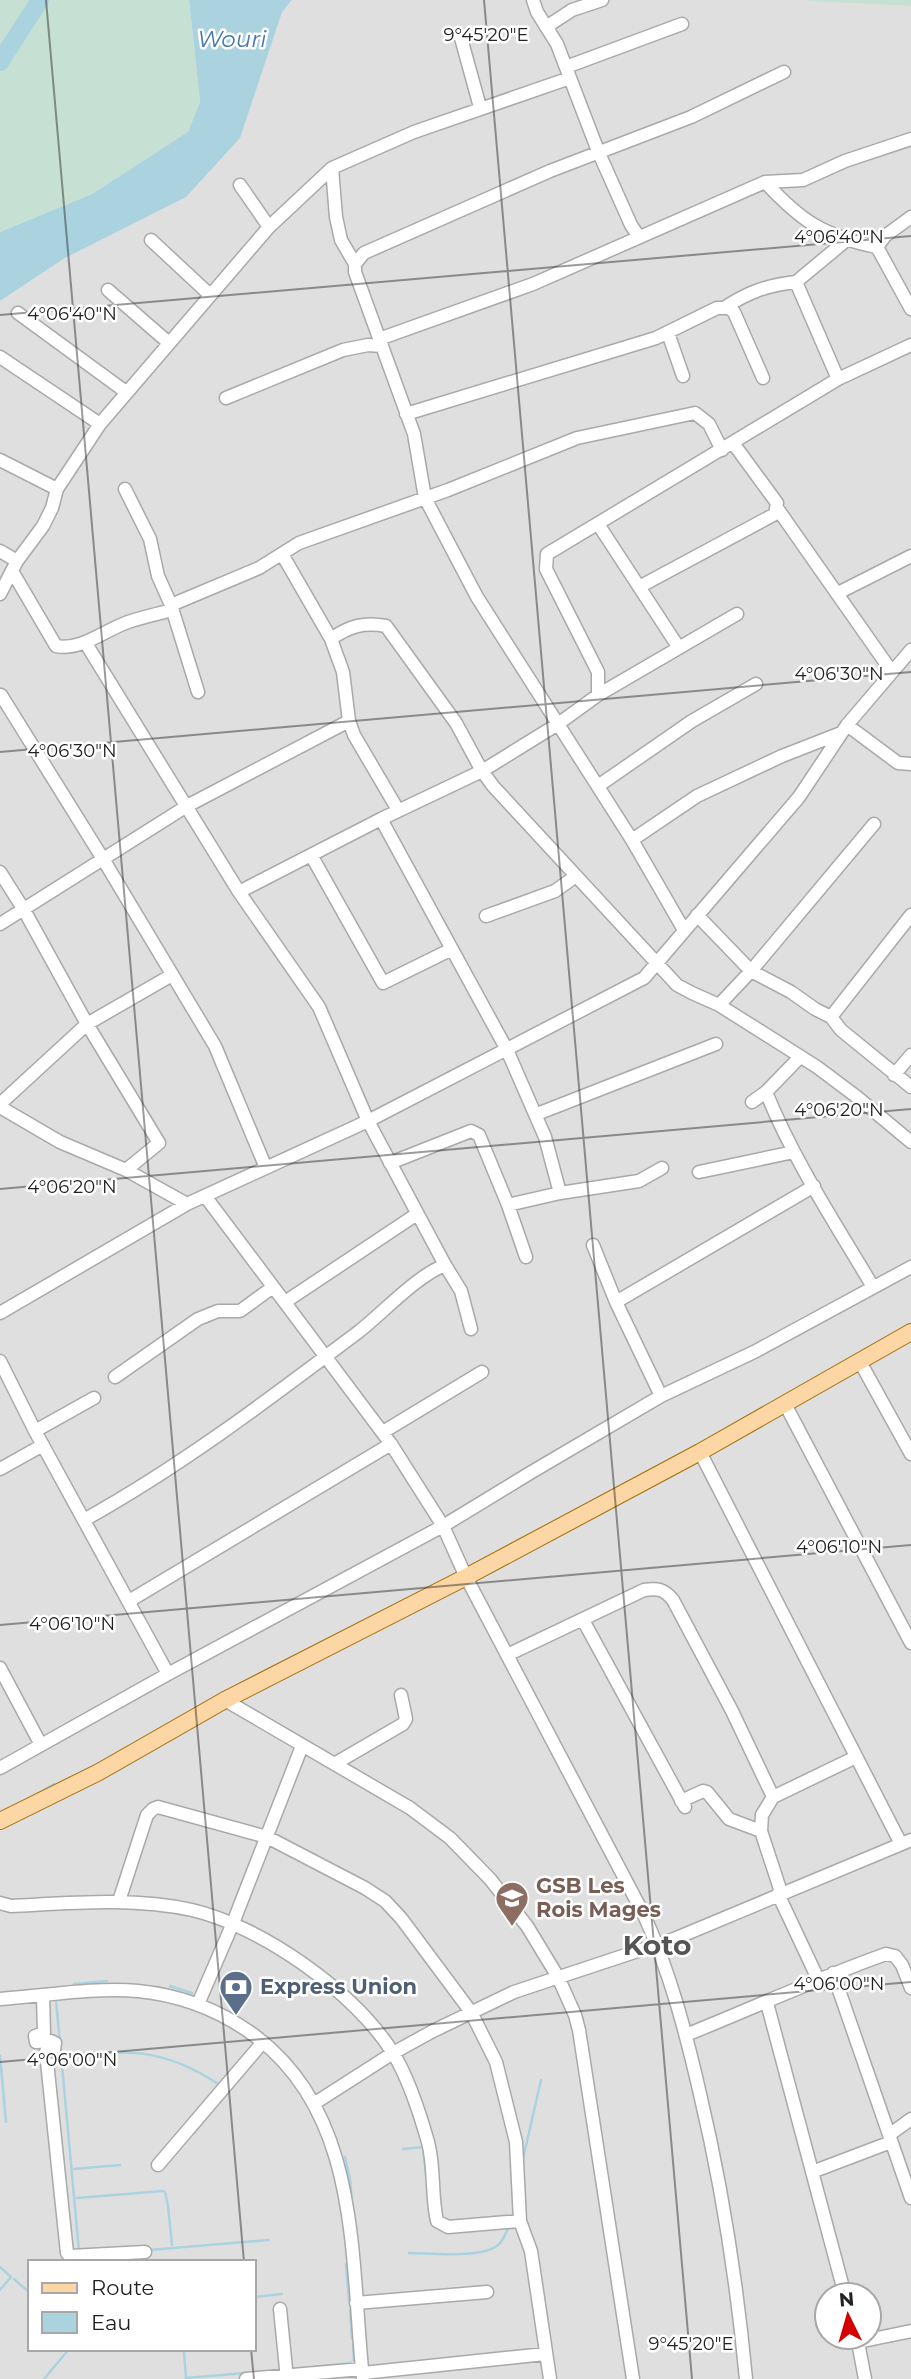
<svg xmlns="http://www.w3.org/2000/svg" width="911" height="2379" font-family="Montserrat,sans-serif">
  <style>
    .residential { fill: #e0dfdf; fill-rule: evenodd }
    .wetland { fill: #c6e0d4 }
    .water { fill: #aad3df }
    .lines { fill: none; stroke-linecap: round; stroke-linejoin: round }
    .stream { stroke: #aad3df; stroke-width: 2.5 }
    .river { stroke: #aad3df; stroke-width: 18 }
    .minor-casing { stroke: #a9a9a9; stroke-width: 15 }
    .major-casing { stroke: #a06b00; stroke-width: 18 }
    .minor { stroke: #fff; stroke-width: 12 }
    .major { stroke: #fcd6a4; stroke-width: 16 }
    .ticks { fill: none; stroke: #222; stroke-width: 2; stroke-opacity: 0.45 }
    .labels { text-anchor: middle; stroke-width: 5; stroke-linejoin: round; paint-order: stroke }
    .education-label { font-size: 21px; font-weight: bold; fill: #785e54; stroke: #fff; text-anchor: start }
    .service-label { font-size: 21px; font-weight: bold; fill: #4e5e75; stroke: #fff; text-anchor: start }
    .water-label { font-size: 23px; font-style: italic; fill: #4a7aab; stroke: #fff }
    .district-label { font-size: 28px; font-weight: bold; fill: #555; stroke: #fff }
    .ticks-label { font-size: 18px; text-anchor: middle; fill: #222; stroke: #fff; stroke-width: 5; stroke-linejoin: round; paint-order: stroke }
  </style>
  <rect width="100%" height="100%" fill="#f2efe9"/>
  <!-- residential -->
  <path class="residential" d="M292,0h515l104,6v2373h-911v-2078l65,-43zM30,2262h224v87h-224zM827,2295h42v42h-42z"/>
  <!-- wetland -->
  <path class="wetland" d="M0,0h189l11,102 -12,30 -96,62 -92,38z
    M807,0h104v6l-102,-5z"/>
  <!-- water -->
  <path class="water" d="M189,0h103l-10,12 -42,126 -54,59 -121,61 -65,43v-69l92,-38 96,-62 12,-30z"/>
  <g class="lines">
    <!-- stream -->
    <path class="stream" d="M34,1796l20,-12
      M74,1984l33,-3
      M170,1986l22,7
      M56,2000l23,251
      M65,2055c63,-5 99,-7 153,29
      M0,2056l6,66
      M194,2133l29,-35
      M403,2149l20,-2 3,28
      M345,2157l5,22 3,33
      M523,2159l18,-79
      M74,2169l46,-4
      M165,2192l3,14 4,39
      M77,2198l86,-7
      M150,2250l119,-10
      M409,2253c22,0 72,6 89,-8 6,-5 8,-13 11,-19
      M346,2264l3,37
      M0,2267l11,10 -11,13
      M14,2279l16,14
      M254,2297l28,-3
      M350,2310l2,29
      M353,2345l1,16
      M184,2353l2,25 59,-5
      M305,2368l46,-5
      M44,2379l25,-30"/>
    <!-- river -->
    <path class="river" d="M0,62l40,-62"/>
    <defs>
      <path id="minor" d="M533,0l4,12 20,32 41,107 33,74 8,12
        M546,27l26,-17 30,-10
        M461,38l19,69
        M566,67l116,-43
        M765,182c36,39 58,54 112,65l34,62
        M240,185l29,42
        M151,240l58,54
        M877,247l8,-11 26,-19
        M355,264l-14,-24 -5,-23 -4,-49 82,-36 156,-54
        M108,290l61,53
        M724,308c24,-16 44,-23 72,-26
        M18,313l108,79
        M668,333l15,43
        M379,339l154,-55 232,-102 38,-2 42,-19 66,-22
        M0,357l100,67 -43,65 -5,19 -9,18 -26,35 -17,33
        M838,379l-42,-97 53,-44
        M226,398l117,-48 25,-5 14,1
        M406,414l250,-76 61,-30h12l5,4 29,66
        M100,424l169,-197 63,-59
        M0,460l57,29
        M125,489l25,50 8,37 13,29 27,87
        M777,508l115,164
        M598,524l81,124
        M0,551l17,10
        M282,554l49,85 12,33 6,49 5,14 44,75
        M12,571l44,75c25,5 49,-16 72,-24 15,-5 29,-8 44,-12
        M639,587l136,-73 2,-11 -44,-60
        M838,593l73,-37
        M171,605l88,-37 40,-25 149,-53 129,-52 118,-25 14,11 13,26
        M737,614l-139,81 -40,29 -76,47 11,15 184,199 15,8 27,12 32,-34 123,-147
        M1,695l102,164 112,187 51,122
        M598,695v-23l-52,-103 1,-15 291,-175 73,-34
        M847,725l51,38 13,1
        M598,786l94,-65 64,-37
        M381,819l126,231 38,87 15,56
        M632,840l65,-44 85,-40 59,-23
        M311,855l72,128 69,-34
        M0,872l24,38 63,114 72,119 -33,27
        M239,892l142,-73 101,-48 -26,-48 -70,-97c-22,-4 -37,0 -55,13
        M697,915l54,56 40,21 24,17 16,8 10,13 70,57
        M486,916l69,-25 21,-15
        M0,924l187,-118 162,-85
        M684,930l-52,-90 -155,-243 -52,-99 -11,-64 -59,-162v-8l9,-11 186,-82 141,-54 93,-45
        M719,1005l98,62 40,30 54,45
        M831,1017l80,-102
        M894,1075l17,-20
        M766,1092c28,69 69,131 107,195
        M752,1102l14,-10 34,-35
        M0,1104l87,-80 85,-49
        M0,1107l60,35 66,28 61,34
        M537,1114l179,-70
        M390,1163l81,-32 8,4 29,70 18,52
        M699,1172l95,-20
        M205,1196l186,248 52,82 23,51 178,338c26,57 42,118 56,179 22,93 37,189 46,285
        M508,1205l52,-12 79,-12 23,-13
        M593,1245l23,57 45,94
        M445,1265l16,26 10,38
        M285,1302l132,-88
        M616,1302l198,-116
        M0,1313l187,-109 181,-83 276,-143 155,-181 48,-72 64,-75
        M859,1360l52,94
        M0,1361l35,70 133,243
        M115,1377l83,-58 20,-8h22l33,-24
        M785,1404l126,239
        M35,1431l59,-33
        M383,1432l99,-60
        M700,1452l201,392
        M0,1469l43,-24
        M84,1520c97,-54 184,-120 273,-187 26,-20 58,-56 88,-68l-77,-144 -49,-114 -80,-115 -154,-250
        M129,1601l262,-157
        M583,1620l102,187
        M507,1655l137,-65c14,-2 20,-1 29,10l59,111 41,86
        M0,1668l41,77
        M225,1700l185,108 40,30 40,41 37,47 31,51 17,38 4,15 54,349
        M336,1763l67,-39 3,-5 -5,-24
        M0,1768l168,-94 275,-148 87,-53 131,-77 93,-44 157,-85
        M681,1801l22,-10 4,1 22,27 32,12
        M781,1892l-20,-61 1,-16 11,-18 83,-40
        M778,1894l40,85
        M119,1901l28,-86 6,-6 5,-2 109,30 98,51 20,13 16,17 70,94 25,50 20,80 4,79 11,30 19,128
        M0,1903l11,3c60,-3 122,-9 181,4 69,16 163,82 201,143 15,24 27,61 35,89 7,26 3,53 9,79l11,6 72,-6
        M833,1973l78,225
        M43,1996l1,37 -9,3 1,6 15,-1 4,2 -1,7 -8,2 21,201 3,3 75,-4
        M0,1999c43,-3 96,-12 138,-8 41,4 79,18 113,42 111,79 99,225 112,346
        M767,2003l78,292
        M198,2004l35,-81 69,-177
        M686,2035c67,-27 132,-57 200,-81l9,2 7,9 9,23
        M315,2103l78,-50 40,-22 81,-39 160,-53 237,-99
        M889,2135l22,-16
        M158,2165l105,-123
        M812,2172l79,-30
        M356,2303l131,-11
        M280,2309l7,70
        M857,2337l8,42
        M858,2342l53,-11
        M363,2373l182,-19
        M246,2379l116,-10"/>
      <path id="major" d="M0,1821l99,-49 126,-72 241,-123 234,-125 211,-120"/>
    </defs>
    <!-- minor casing -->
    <use href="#minor" class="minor-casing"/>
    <!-- major casing -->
    <use href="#major" class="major-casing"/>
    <!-- minor -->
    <use href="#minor" class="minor"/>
    <!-- major -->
    <use href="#major" class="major"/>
  </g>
  <!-- ticks -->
  <path class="ticks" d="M46,0l198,2262M484,0l208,2379M0,315l911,-79M0,752l911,-80M0,1189l911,-80M0,1625l911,-80M0,2062l911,-80M251,2349l3,30"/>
  <!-- icons -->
  <defs>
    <symbol id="school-pin" viewBox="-11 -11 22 30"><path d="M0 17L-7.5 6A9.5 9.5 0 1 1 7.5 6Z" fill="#8d6e63" stroke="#fff"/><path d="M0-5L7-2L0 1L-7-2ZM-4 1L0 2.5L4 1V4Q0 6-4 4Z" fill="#fff"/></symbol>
    <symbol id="bank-pin" viewBox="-11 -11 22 30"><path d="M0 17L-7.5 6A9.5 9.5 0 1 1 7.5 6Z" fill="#5c6f8a" stroke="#fff"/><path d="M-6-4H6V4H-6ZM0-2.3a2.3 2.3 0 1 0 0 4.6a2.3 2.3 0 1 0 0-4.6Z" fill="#fff"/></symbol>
  </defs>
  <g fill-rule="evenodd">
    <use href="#school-pin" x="493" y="1879" width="38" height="52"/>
    <use href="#bank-pin" x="217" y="1968" width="38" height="52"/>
  </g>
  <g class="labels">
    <!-- education labels -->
    <g class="education-label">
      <text x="536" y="1893">GSB Les<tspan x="536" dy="24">Rois Mages</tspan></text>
    </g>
    <!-- service labels -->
    <g class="service-label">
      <text x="260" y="1994">Express Union</text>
    </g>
    <!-- water labels -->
    <g class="water-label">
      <text x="232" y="47">Wouri</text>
    </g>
    <!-- district labels -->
    <g class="district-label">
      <text x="657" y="1955">Koto</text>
    </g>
  </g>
  <g class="ticks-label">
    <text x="486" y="41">9°45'20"E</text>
    <text x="839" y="243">4°06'40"N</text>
    <text x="72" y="320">4°06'40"N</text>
    <text x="839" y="680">4°06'30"N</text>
    <text x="72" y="757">4°06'30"N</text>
    <text x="839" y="1116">4°06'20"N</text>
    <text x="72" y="1193">4°06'20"N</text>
    <text x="839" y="1553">4°06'10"N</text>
    <text x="72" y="1630">4°06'10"N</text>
    <text x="839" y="1990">4°06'00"N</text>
    <text x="72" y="2066">4°06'00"N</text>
    <text x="691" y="2350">9°45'20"E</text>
  </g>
  <!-- legend -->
  <rect x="28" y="2260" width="228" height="91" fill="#ffffff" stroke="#a7a7a7" stroke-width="2"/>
  <rect x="42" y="2283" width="35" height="10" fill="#fcd6a4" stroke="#a7a7a7" stroke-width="2"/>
  <text x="91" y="2295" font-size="21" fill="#222222">Route</text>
  <rect x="42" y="2312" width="35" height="21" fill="#aad3df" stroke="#a7a7a7" stroke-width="2"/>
  <text x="91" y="2330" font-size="21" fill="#222222">Eau</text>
  <!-- north arrow -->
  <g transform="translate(848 2316) rotate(355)"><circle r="33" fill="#ffffff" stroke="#a7a7a7" stroke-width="2"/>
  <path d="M0-5L12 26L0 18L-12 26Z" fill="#d40000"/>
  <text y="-10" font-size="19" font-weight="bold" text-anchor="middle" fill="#222222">N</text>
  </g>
</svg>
